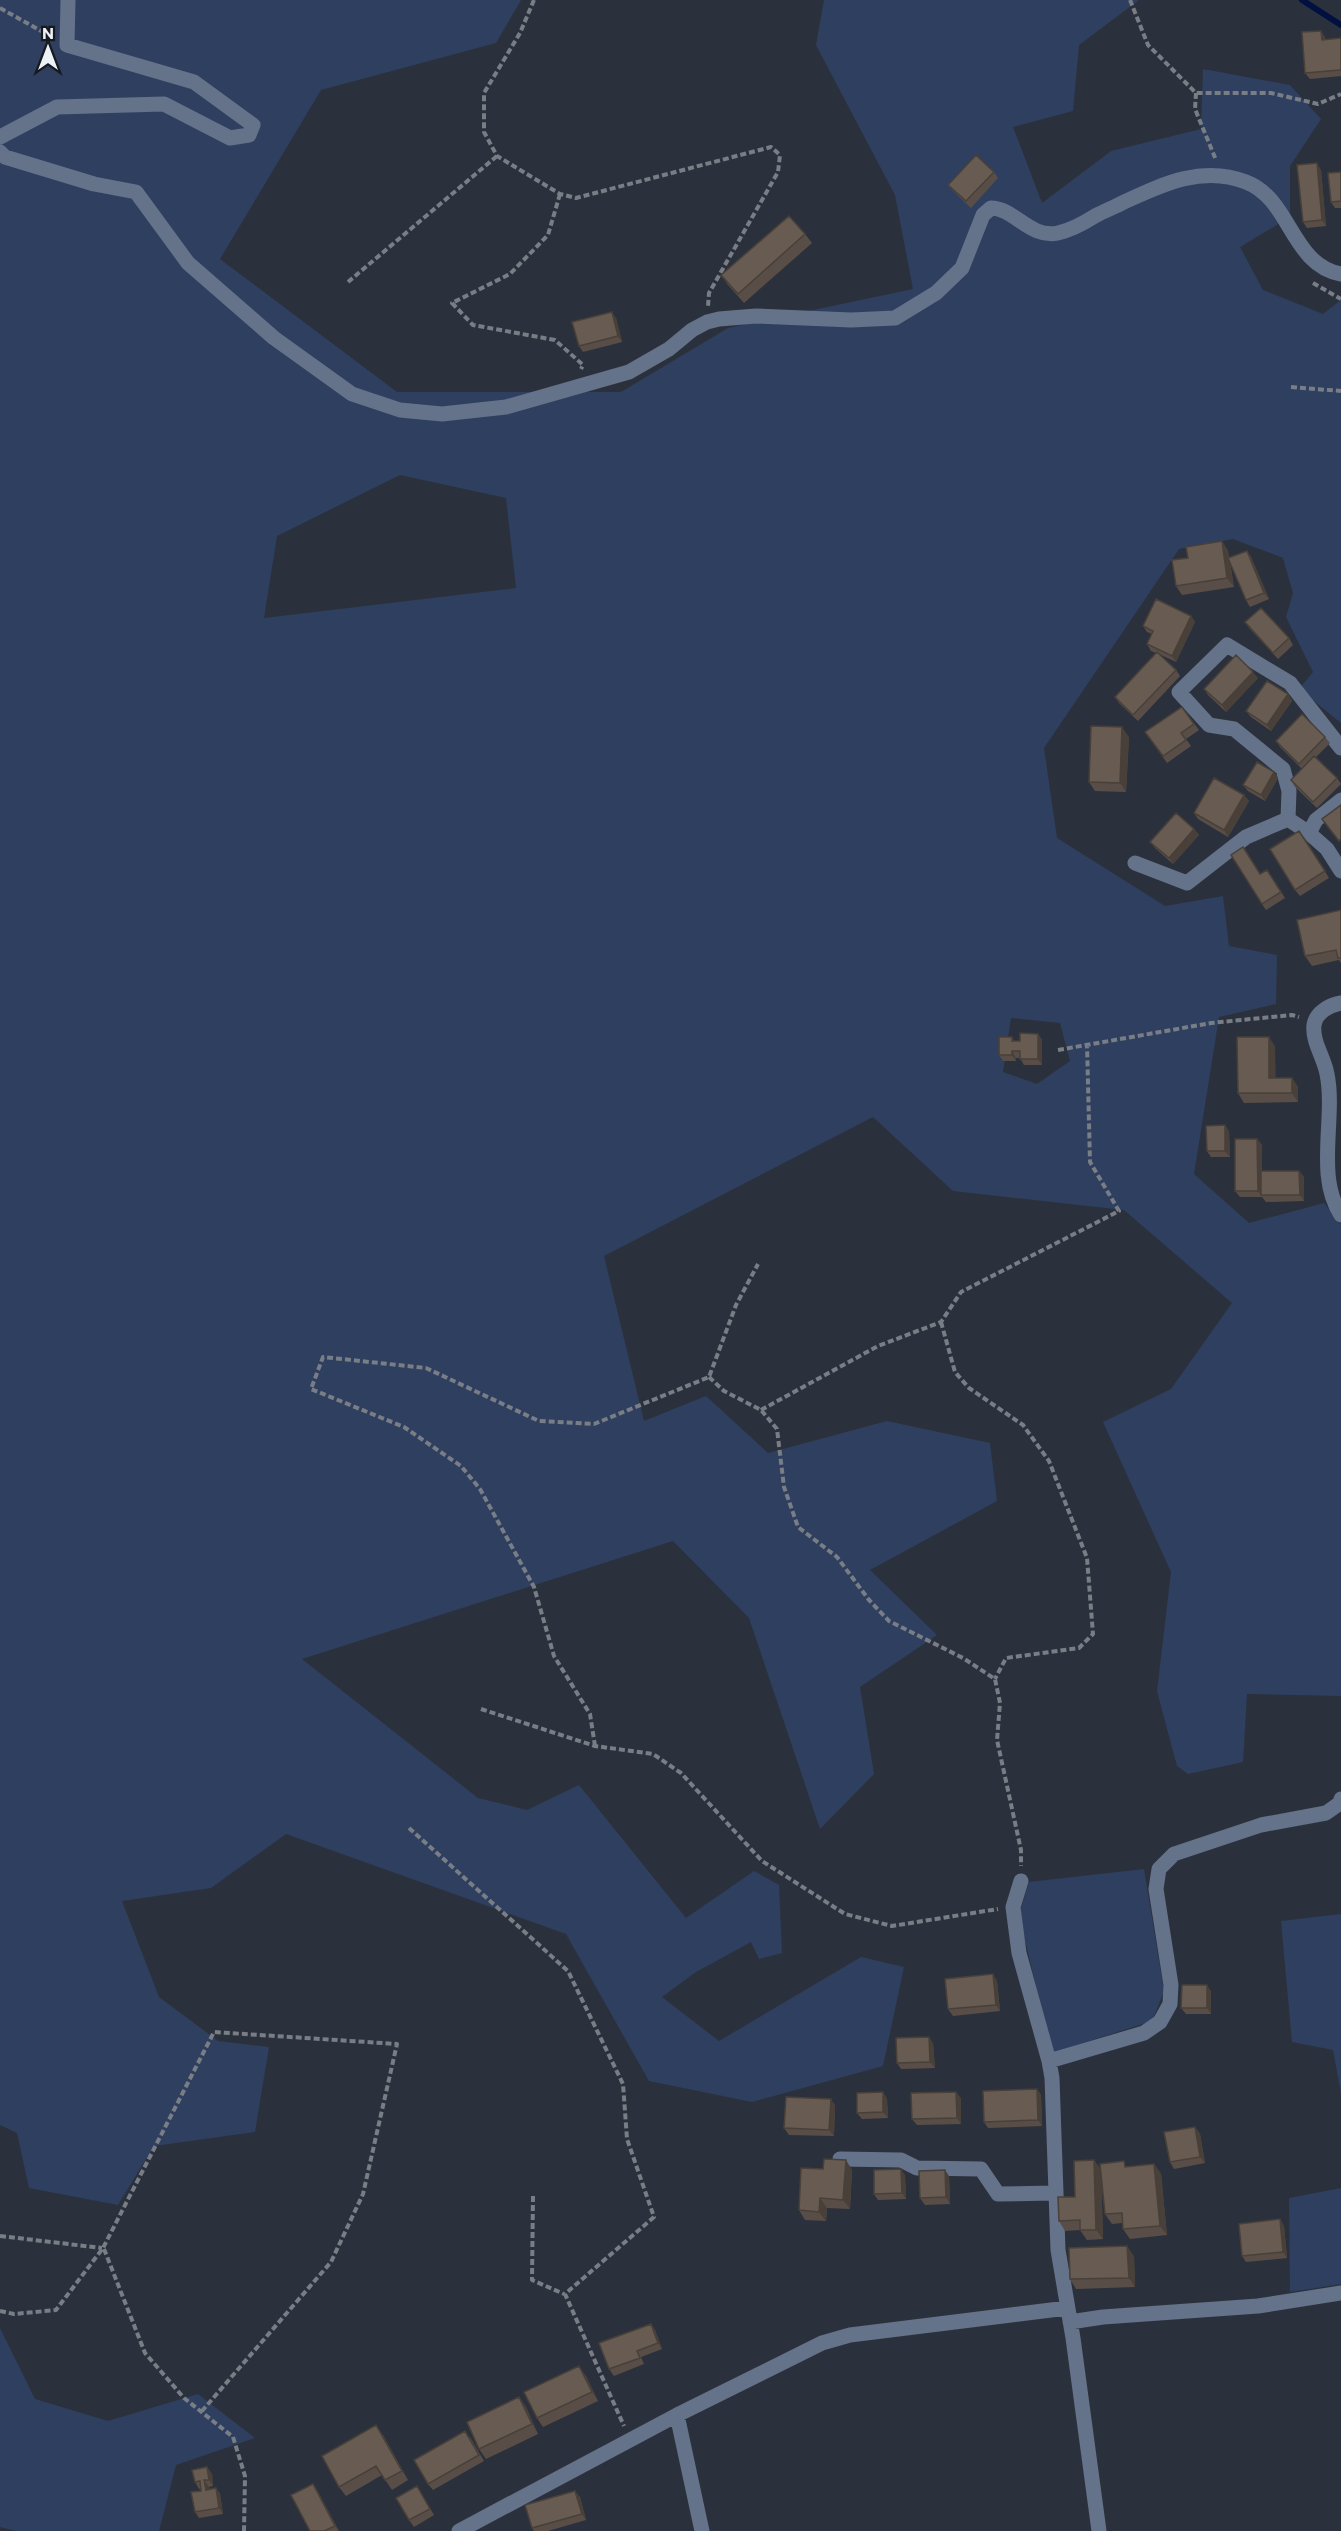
<svg xmlns="http://www.w3.org/2000/svg" width="1341" height="2531" font-family="Commissioner,sans-serif">
  <style>
    .green { fill: #2f3f5f; fill-rule: evenodd }
    .lines { fill: none; stroke-linecap: round; stroke-linejoin: round }
    .stream { stroke: #011040; stroke-width: 6 }
    .path { stroke: #787d86; stroke-width: 4; stroke-dasharray: 6 3; stroke-linecap: butt }
    .minor { stroke: #64728a; stroke-width: 15 }
    .wall { fill: #594e47 }
    .shaded-wall { fill: #484039 }
    .building { fill: #675b52; stroke: #484039; stroke-width: 1.5 }
  </style>
  <rect width="100%" height="100%" fill="#2b313c"/>
  <!-- green -->
  <path class="green" d="M0,0h521l-25,43 -175,47 -101,169 177,133h224l107,-64 185,-39 -18,-94 -79,-150 8,-45h315l-60,45 -6,66 -60,16 29,76 69,-52 90,-22 2,-60 87,16 31,34 -31,47v51l-50,30 23,43 60,24 18,-14v423l-42,-34 14,-17 -27,-55 7,-24 -10,-35 -50,-19 -54,10 -135,199 13,90 108,68 58,-10 6,50 48,9 -1,49 -57,13 -25,157 55,49 75,-20 17,22v471l-94,-2 -4,68 -55,12 -11,-8 -20,-75 14,-119 -68,-150 68,-33 61,-86 -108,-93 -171,-19 -80,-74 -269,139 40,165 62,-25 62,57 119,-32 103,22 7,58 -127,69 67,65 -77,52 14,87 -54,55 -71,-211 -76,-77 -371,118 176,139 49,12 52,-25 107,133 68,-47 25,14 3,68 -23,6 -8,-17 -55,30 -34,25 57,44 142,-84 43,10 -21,99 -131,36 -103,-21 -83,-147 -280,-100 -75,54 -89,13 37,96 59,44 51,6 -14,85 -101,14 -36,59 -89,-17 -12,-55 -17,-8zM400,475l106,23 10,90 -252,30 13,-82zM1011,1018l49,5 10,38 -33,23 -34,-12z
    M1144,1869l20,122 -12,30 -100,32 -33,-138 10,-33z
    M1341,1914v179l-8,-43 -41,-8 -11,-121z
    M1341,2188v96l-51,8 -1,-94z
    M0,2328l35,71 73,22 90,-27 57,44 -79,27 -17,66h-142l-17,-4z"/>
  <g class="lines">
    <!-- stream -->
    <path class="stream" d="M1302,0l39,25"/>
    <!-- path -->
    <path class="path" d="M534,0l-14,33 -36,60v39l13,24 63,38 16,4 195,-51 9,8 -2,17 -69,121 -1,13
      M1130,0l18,45 48,48h75l47,11 23,-10
      M0,8l52,29
      M1196,93l-1,16 21,51
      M560,194l-12,41 -38,39 -58,29 21,22 82,15 28,25 -2,4
      M348,282l149,-126
      M1313,283l28,16
      M1291,387l50,4
      M1058,1050l153,-27 81,-8 7,2
      M941,1322l14,50 14,16 54,37 26,36 38,97 6,76 -14,14 -73,10 -11,21
      M709,1377l15,14 37,19 16,19 7,58 14,40 39,30 32,43 20,21 74,37 32,21 5,24 -3,37 24,110v16
      M761,1410l117,-64 63,-24 20,-30 158,-81 -29,-49 -3,-118
      M481,1709l114,37 58,8 28,19 81,88 83,53 47,12 106,-17
      M595,1746l-5,-32 -36,-58 -20,-69 -54,-98 -19,-23 -57,-39 -93,-38 12,-32 103,11 113,53 55,3 115,-47 27,-72 22,-41
      M409,1828l159,143 55,113 4,55 27,78 -89,77 59,132
      M533,2196l-1,84 32,14
      M0,2236l102,12
      M104,2249l41,104 39,45 49,39 12,39 -1,55
      M0,2311l14,3 42,-4 47,-62 111,-216 183,12 -34,150 -32,68 -129,149"/>
    <!-- minor -->
    <path class="minor" d="M0,137l57,-30 107,-3 66,34 19,-3 4,-10 -59,-43 -127,-37 1,-45
      M0,152l5,5 89,27 42,8 52,71 86,75 78,56 48,16 42,4 64,-7 123,-35 40,-23 23,-19 15,-8 12,-3 37,-3 95,4 44,-2 41,-25 26,-25 21,-53 8,-7c23,0 39,31 67,25 13,-3 26,-10 37,-17 9,-5 20,-9 29,-14 39,-18 79,-37 122,-20 45,17 45,83 95,92
      M1341,800l-25,20 -7,13 18,16 14,22
      M1288,819l1,-28 -6,-22 -49,-40 -25,-4 -30,-33 48,-47 63,38 51,65
      M1135,863l52,20 59,-46 42,-18 21,14
      M1341,1003c-11,2 -25,9 -27,22 -2,17 10,32 13,49 9,44 -12,102 14,141
      M1021,1881l-8,26 6,46 30,108 3,17 6,172 15,88 26,193
      M1049,2061l95,-28 16,-11 10,-18 1,-19 -15,-96 3,-20 15,-15 87,-29 65,-12 14,-10 1,-4
      M840,2159l61,1 16,8 64,1 17,25 56,-1
      M1070,2322l33,-5 155,-11 83,-13
      M677,2415l25,116
      M459,2531l218,-116 145,-72 28,-8 217,-27"/>
  </g>
  <!-- wall -->
  <path class="wall" d="M1325,37v3l16,-2v38l-31,3 -5,-6z
    M1321,170l5,56 -19,2 -4,-6z
    M994,172l4,6 -27,30 -18,-17 -5,-6z
    M1341,172v36h-6l-4,-6z
    M805,234l7,9 -68,60 -16,-18 -7,-10z
    M616,318l6,24 -39,10 -4,-6z
    M1222,541l6,10 1,7 18,-7 4,6 18,42 -19,8 -4,-7 -16,-38 4,25 -52,8 -6,-9 12,-28z
    M1191,616l4,6 -19,40 -17,-8 17,16 4,6 -42,45 -19,-18 -4,-6 41,-44 -5,-2 -4,-7 5,-10 -5,-2 -4,-6z
    M1245,622l44,16 4,7 -15,14 -29,-31z
    M1258,678l-32,34 -18,-17 -4,-6z
    M1288,694l4,7 -21,30 -20,-14 -5,-6z
    M1182,707l17,23 -13,9 5,7 -24,17 -22,-31z
    M1129,737l-3,55 -31,-1 -6,-9z
    M1325,737l5,6 -14,14 21,21 4,6 -24,24 -22,-21 -4,-7 11,-11 -22,-22 -4,-6z
    M1274,772l4,6 -13,23 -17,-10 -5,-6z
    M1244,795l5,6 -21,36 -30,-18 -4,-6z
    M1194,829l5,6 -26,29 -18,-16 -5,-6z
    M1304,837l25,41 -29,18 -5,-6z
    M1243,847l17,27 7,-4 18,28 -19,12 -4,-6z
    M1341,910v53l-2,-3 -27,6 -7,-10z
    M1038,1034l4,6v25h-18l-4,-7h-4v3h-13l-4,-6 13,-18 2,4h6z
    M1275,1046v32h17l6,9v15l-54,1 -6,-10z
    M1225,1125l4,7 1,25h-19l-4,-6z
    M1257,1139l5,6v26h37l5,6v24l-38,1 -4,-5h-22l-5,-6z
    M997,1981l3,30 -47,5 -5,-7z
    M1211,1991v23h-25l-5,-6z
    M933,2043l2,25 -34,1 -4,-6z
    M1037,2089l4,6 1,31 -54,2 -4,-6z
    M883,2092l4,7 1,19 -26,1 -5,-6z
    M961,2098v26l-44,1 -5,-6z
    M835,2105l-1,31 -45,-1 -5,-7z
    M1195,2127l5,7 5,29 -31,6 -4,-7z
    M1094,2160l7,10 2,69 -16,1 -7,-10 -15,1 -6,-10 16,-24z
    M1154,2164l7,10 6,61 -37,4 -7,-10 -1,-6 -10,1 -7,-10 23,-47z
    M823,2169l29,1 -2,39 -23,-1 -1,13 -21,-1 -6,-10z
    M905,2175l1,24 -28,1 -4,-6z
    M949,2176l1,28 -25,1 -5,-7z
    M1280,2219l4,7 3,32 -41,4 -4,-6z
    M1134,2256l1,31 -59,2 -6,-10z
    M651,2324l4,6 7,19 -21,8 3,7 -30,12 -5,-7z
    M586,2376l12,25 -55,26 -6,-9z
    M519,2397l7,10 12,27 -52,25 -7,-10z
    M383,2435l25,45 -16,10 -10,-15 -36,21 -7,-9z
    M470,2437l14,24 -51,29 -5,-6z
    M207,2467l5,7 1,12 -4,1v2l7,-1 4,6 3,20 -24,4 -4,-6 6,-21v-3l-2,1 -4,-7z
    M313,2484l4,6 22,41h-29z
    M417,2486l17,29 -20,12 -5,-7z
    M580,2497l6,23 -38,11h-14l-2,-3z"/>
  <!-- shaded-wall -->
  <path class="shaded-wall" d="M1321,31l4,6 1,9 -4,-6z
    M1317,163l4,7 5,56 -4,-6z
    M612,312l4,6 6,24 -4,-6z
    M1222,541l6,10 6,36 -7,-9z
    M1247,551l4,6 18,42 -5,-6z
    M1191,616l4,6 -19,40 -4,-6z
    M1253,672l5,6 -32,34 -4,-7z
    M1288,694l4,7 -21,30 -4,-6z
    M1122,727l7,10 -3,55 -6,-9z
    M1274,772l4,6 -13,23 -4,-6z
    M1244,795l5,6 -21,36 -4,-7z
    M1194,829l5,6 -26,29 -4,-6z
    M1038,1034l4,6v25l-4,-6z
    M1269,1037l6,9 1,42 -7,-10z
    M1012,1051l4,7v3l-4,-6z
    M1292,1078l6,9v15l-6,-9z
    M1225,1125l4,7 1,25 -5,-6z
    M1257,1139l5,6v50h-1l1,2 -4,-6z
    M1299,1171l5,6v24l-4,-6z
    M993,1974l4,7 3,30 -4,-6z
    M1207,1985l4,6v23l-4,-6z
    M929,2037l4,6 2,25 -5,-6z
    M1037,2089l4,6 1,31 -4,-6z
    M883,2092l4,7 1,19 -5,-6z
    M956,2092l5,6v26l-4,-6z
    M831,2099l4,6 -1,31 -5,-6z
    M1195,2127l5,7 5,29 -5,-6z
    M846,2160l6,10 -2,39 -7,-9z
    M1094,2160l7,10 2,69 -7,-9z
    M1154,2164l7,10 6,61 -7,-9z
    M901,2169l4,6 1,24 -4,-6z
    M945,2170l4,6 1,28 -4,-7z
    M820,2198l7,10 -1,13 -7,-9z
    M1280,2219l4,7 3,32 -4,-6z
    M1127,2246l7,10 1,31 -6,-9z
    M651,2324l4,6 7,19 -4,-6z
    M579,2366l7,10 12,25 -6,-9z
    M519,2397l7,10 12,27 -6,-10z
    M376,2425l7,10 25,45 -6,-9z
    M207,2467l5,7 1,12 -4,-6z
    M204,2480l5,7 1,9 -4,-6z
    M313,2484l4,6 22,41 -4,-5z
    M216,2488l4,6 3,20 -4,-6z
    M575,2491l5,6 6,23 -4,-6z"/>
  <!-- building -->
  <path class="building" d="M1321,31l1,9 19,-2v32l-36,3 -3,-41z
    M976,155l18,17 -28,29 -18,-16z
    M1317,163l5,57 -19,2 -6,-57z
    M1341,172v29l-10,1 -3,-29z
    M789,216l16,18 -67,60 -17,-19z
    M612,312l6,24 -39,10 -7,-24z
    M1222,541l5,37 -51,8 -4,-26 16,-2 -2,-11z
    M1247,551l17,42 -18,7 -18,-42z
    M1156,599l35,17 -19,40 -25,-12 6,-13 -10,-5z
    M1261,608l28,30 -16,15 -28,-31z
    M1157,652l19,18 -43,45 -18,-18z
    M1236,655l17,17 -31,33 -18,-16z
    M1267,681l21,13 -21,31 -21,-14z
    M1182,707l12,17 -13,9 5,7 -23,16 -18,-24z
    M1302,714l23,23 -26,27 -23,-23z
    M1091,726l31,1 -2,56 -31,-1z
    M1314,756l23,22 -24,24 -22,-22z
    M1257,762l17,10 -13,23 -18,-10z
    M1214,778l30,17 -20,35 -30,-17z
    M1341,805v34l-2,2 -17,-22z
    M1176,813l18,16 -25,29 -19,-16z
    M1299,831l26,40 -30,19 -25,-41z
    M1243,847l17,27 7,-4 14,22 -19,12 -31,-49z
    M1341,910v48h-3l-2,-8 -31,6 -8,-36z
    M1020,1033l18,1v25h-18v-8h-8v4h-13v-18h13v4h8z
    M1237,1037h32v41h23v15h-54z
    M1225,1125v26h-18l-1,-25z
    M1235,1139h22l1,52h-23z
    M1261,1171h38l1,24h-39z
    M993,1974l3,31 -48,4 -3,-30z
    M1182,1985h25v23h-26z
    M929,2037l1,25 -33,1 -1,-25z
    M1037,2089l1,31 -54,2 -1,-31z
    M883,2092v20l-26,1v-20z
    M956,2092l1,26 -45,1 -1,-26z
    M786,2097l45,2 -2,31 -45,-2z
    M1195,2127l5,30 -30,5 -6,-30z
    M824,2159l22,1 -3,40 -23,-2 -1,14 -20,-2 2,-42 22,1z
    M1094,2160l2,70h-16v-10l-21,1 -1,-24h17l-1,-36z
    M1124,2161l1,6 29,-3 6,62 -37,3 -1,-16 -17,1 -5,-50z
    M901,2169l1,24 -28,1v-24z
    M945,2170l1,27 -26,1 -1,-27z
    M1280,2219l3,33 -41,4 -3,-32z
    M1127,2246l2,32 -59,1 -1,-31z
    M651,2324l7,19 -21,8 3,7 -31,11 -10,-26z
    M579,2366l13,26 -55,26 -13,-26z
    M519,2397l13,27 -53,25 -12,-27z
    M376,2425l26,46 -17,9 -9,-14 -37,21 -17,-31z
    M465,2431l14,24 -51,29 -14,-24z
    M207,2467l2,13h-5l2,10 10,-2 3,20 -24,4 -4,-20 10,-1 -1,-10 -5,1 -3,-12z
    M313,2484l22,42 -11,5h-14l-19,-36z
    M417,2486l13,23 -21,11 -13,-22z
    M575,2491l7,23 -50,14 -7,-23z"/>
  <!-- north arrow -->
  <g transform="translate(48 48)" stroke="#16191e" stroke-width="4.5" paint-order="stroke">
  <path d="M0-4.5L10 22L0 15L-10 22Z" fill="#ecf0f7"/>
  <text y="-9" font-size="16" font-weight="bold" text-anchor="middle" fill="#ecf0f7">N</text>
  </g>
</svg>
